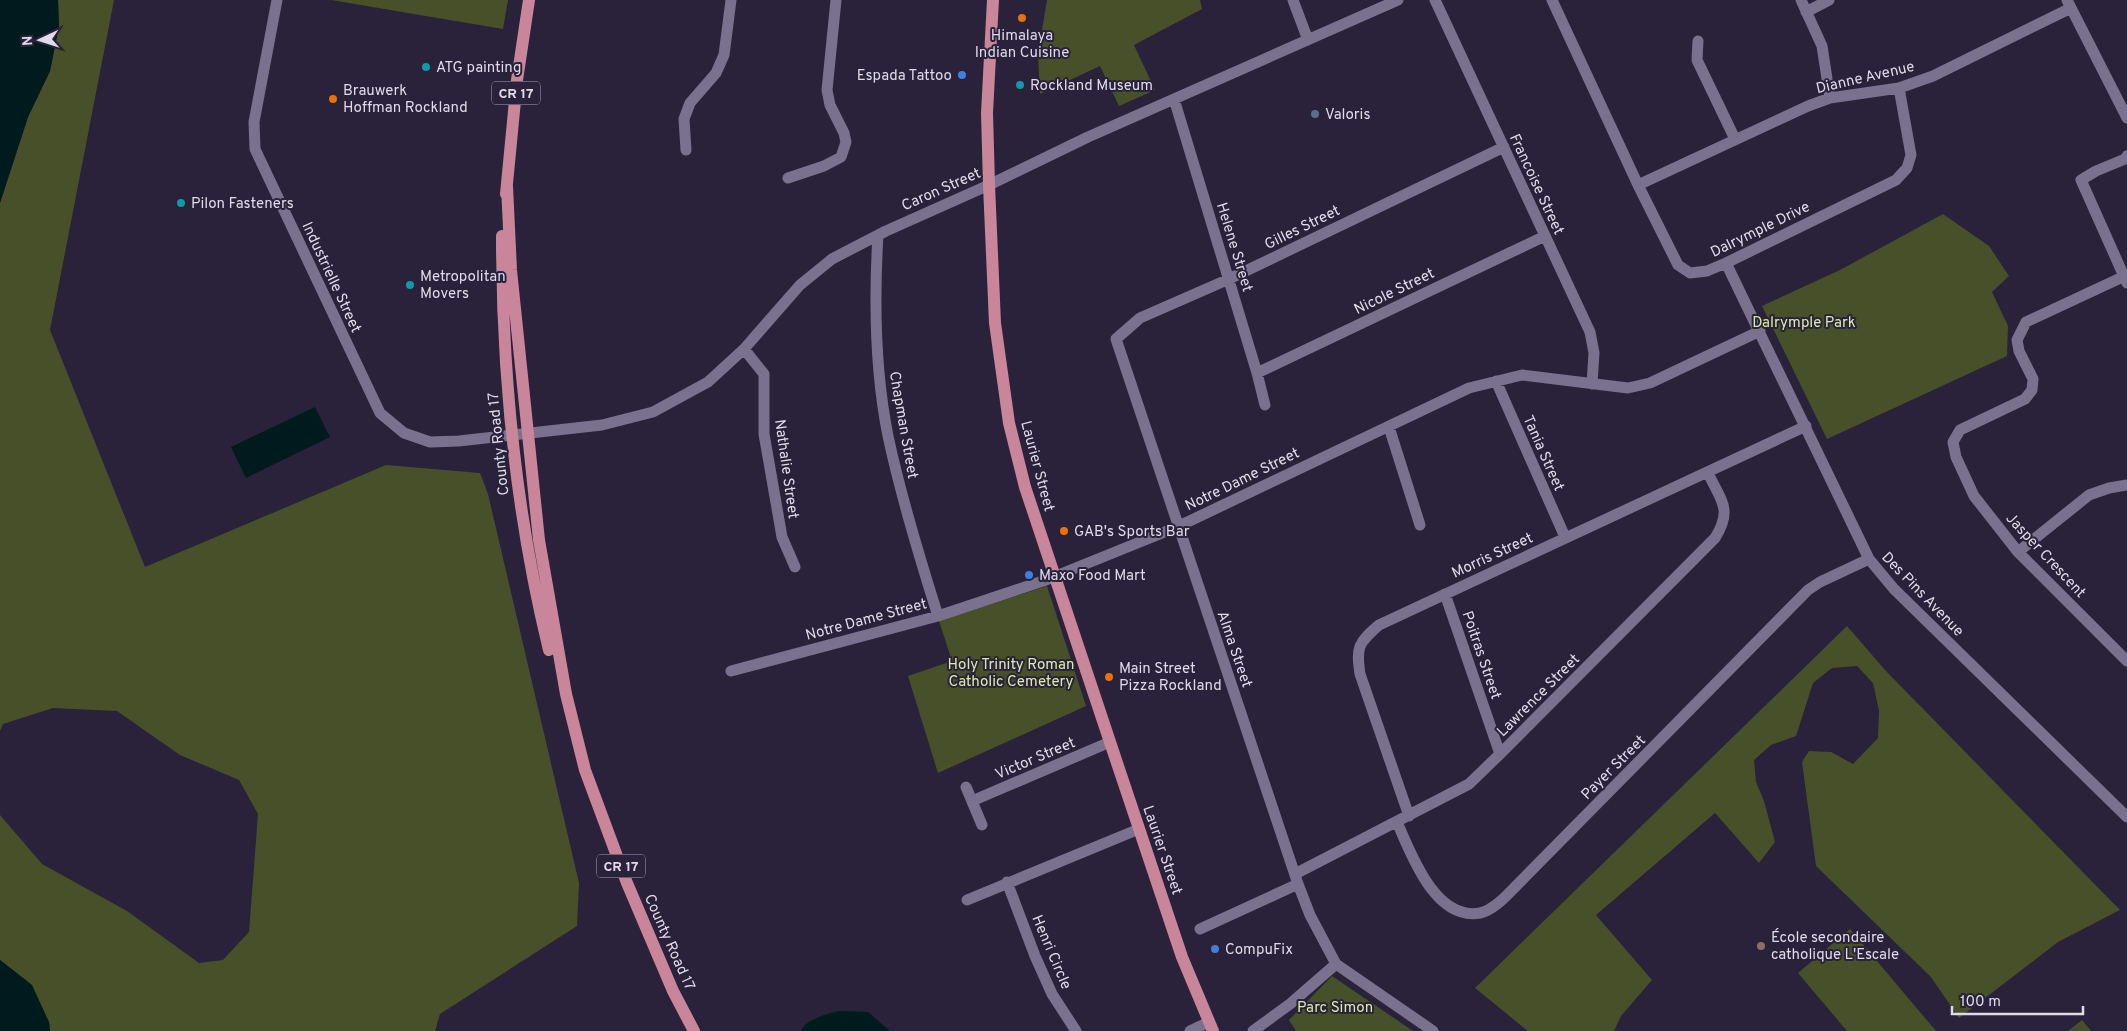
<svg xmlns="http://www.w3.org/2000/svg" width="2127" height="1031" font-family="Overpass,sans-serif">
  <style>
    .green { fill: #485029 }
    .water { fill: #001b1e }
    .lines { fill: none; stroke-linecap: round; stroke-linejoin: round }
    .minor { stroke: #79718e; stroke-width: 11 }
    .major { stroke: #c9869a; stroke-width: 12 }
    .food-dot { fill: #e8710a; stroke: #29223a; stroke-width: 2 }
    .culture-dot { fill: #0f9aa8; stroke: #29223a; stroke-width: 2 }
    .shop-dot { fill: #3f7fe0; stroke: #29223a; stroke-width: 2 }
    .service-dot { fill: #5c6f8a; stroke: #29223a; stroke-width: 2 }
    .education-dot { fill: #8d6e63; stroke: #29223a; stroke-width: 2 }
    .labels { text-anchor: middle; stroke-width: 4; stroke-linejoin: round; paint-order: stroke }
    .shield { fill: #29223a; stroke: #a8a4b6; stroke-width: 1 }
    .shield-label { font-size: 14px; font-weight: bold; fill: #dfdbeb }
    .poi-label { font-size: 15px; fill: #dfdbeb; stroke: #29223a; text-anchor: start }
    .street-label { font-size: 15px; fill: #dfdbeb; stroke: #29223a }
    .park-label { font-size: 15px; fill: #dbeca8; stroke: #29223a }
  </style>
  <rect width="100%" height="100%" fill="#29223a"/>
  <!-- green -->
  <path class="green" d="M58,0h56l-64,330 95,237 241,-102 94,8 8,21 91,389 -2,43 -137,88 -5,17h-385l-1,-9 -21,-40 -28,-22v-145l42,49 85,47 72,52 24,-3 26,-28 9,-118 -19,-34 -59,-25 -63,-44 -64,-3 -50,16 -3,7v-528l28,-86 22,-46 9,-45z
    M331,0h177l-5,29z
    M1047,0h153l2,9 -68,36 21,45 -36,16 -19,-40 -60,28 -2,-40z
    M1943,214l46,32 20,30 -17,16 16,34 -1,30 -180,83 -65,-133 78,-36z
    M1047,586l39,120 -148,67 -30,-97 44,-15 -13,-40z
    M1847,626l38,44 235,240 -62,32 -99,76 -28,-41 -115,-111 -14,-104 7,-11 22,1 22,12 25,-26 1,-27 -6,-28 -16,-17 -25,2 -19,15 -17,53 -25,9 -17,15 2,22 8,19 11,41 -16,21 -44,-50 -119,102 56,65 -31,36 -7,15h-86l-53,-43z
    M1850,929l86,102h-89l-49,-58z
    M1332,976l81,55h-117l-7,-11z
    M2082,1020l9,11h-23z"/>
  <!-- water -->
  <path class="water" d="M0,0h58l1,26 -9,45 -22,46 -28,86z
    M315,407l15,30 -84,41 -15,-31z
    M0,960l32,25 17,37 1,9h-50z
    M839,1011l29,1 22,19h-89c5,-12 26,-17 38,-20z"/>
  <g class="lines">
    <!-- minor -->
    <path class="minor" d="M277,0l-23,122 1,27 125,264 24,20 26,9 29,-1 143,-16 51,-13 55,-30 36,-33 56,-64 32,-26 54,-28 103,-46 99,-48 310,-137
      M1293,0l15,40
      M1435,0l155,332 4,21 -2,31
      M1552,0l86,185 40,80 12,8 17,-2 19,-8 170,-83 11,-12 4,-13 -12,-67
      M1801,0l21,46 8,52
      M2067,0l60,118
      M1806,12l23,-12
      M1698,41l-1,19 38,79
      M1174,99l83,274 8,32
      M686,150l-2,-31 6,-16 26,-30 8,-18 7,-55
      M2127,156l-2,3 -29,12 -15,9 46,103
      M788,178l36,-12 17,-9 5,-15 -2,-9 -14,-28 -3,-15 9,-90
      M1638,185l170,-79 22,-8 69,-10 34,-12 138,-68
      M878,235c-4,66 -3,136 10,201 13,61 31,120 50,180
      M1726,263l143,296 25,30 233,228
      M2127,275l-101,47 -9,18 2,11 14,28 -1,11 -7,9 -65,31 -7,12 3,15 18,39 44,56 109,109
      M744,349l20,25v60l18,103 13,30
      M1257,373l288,-137
      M1496,381l69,156
      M1389,427l31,98
      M2018,552l71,-57 20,-7 18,-3
      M1445,594l55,160
      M731,671l207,-55 108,-36 131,-53 292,-139 53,-13 106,13 22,-5 110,-52
      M966,787l16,38
      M972,801l138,-59
      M1409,816l-49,-142c-4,-27 -2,-31 19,-49l427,-199
      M1397,822c14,32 38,99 83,91 14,-3 27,-18 37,-28l291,-295 12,-8 49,-23
      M1295,874l174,-90 31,-30 215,-216c18,-29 6,-37 -7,-65
      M1007,882l28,74 17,38 24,37
      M967,900l172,-71
      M1200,929l98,-45
      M1190,1031l19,-9
      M1253,1031l37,-27 46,-40
      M1433,1031l-97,-67 -26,-49 -12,-31 -182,-545 24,-21 89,-39 275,-132"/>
    <!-- major -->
    <path class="major" d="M993,0l-6,113 2,72 6,138 14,100 16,64 85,255 72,215 31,74
      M507,186l4,84 28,270 27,154 19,76 42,113 46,108 21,40
      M506,194l11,-114 12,-80
      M502,236c0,138 14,279 47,414"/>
  </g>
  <!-- markers -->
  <g class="food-dot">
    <circle cx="1022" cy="18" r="5"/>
    <circle cx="333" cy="99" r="5"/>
    <circle cx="1064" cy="531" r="5"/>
    <circle cx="1109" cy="677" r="5"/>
  </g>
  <g class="culture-dot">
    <circle cx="426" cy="67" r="5"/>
    <circle cx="1020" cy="85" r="5"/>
    <circle cx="181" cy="203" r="5"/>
    <circle cx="410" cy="285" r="5"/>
  </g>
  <g class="shop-dot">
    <circle cx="962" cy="75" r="5"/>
    <circle cx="1029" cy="575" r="5"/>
    <circle cx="1215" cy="949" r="5"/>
  </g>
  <circle class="service-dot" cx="1315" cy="114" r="5"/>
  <circle class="education-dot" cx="1761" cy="946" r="5"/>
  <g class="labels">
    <!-- shield labels -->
    <g class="shield">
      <rect x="492" y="81.5" width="48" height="23" rx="4"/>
      <rect x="597" y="854.5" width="48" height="23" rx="4"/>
    </g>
    <g class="shield-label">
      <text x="516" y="98">CR 17</text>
      <text x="621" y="871">CR 17</text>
    </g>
    <!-- poi labels -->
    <g class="poi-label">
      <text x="1022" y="40" text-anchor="middle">Himalaya<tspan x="1022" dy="17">Indian Cuisine</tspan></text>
      <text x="436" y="72">ATG painting</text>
      <text x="952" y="80" text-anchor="end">Espada Tattoo</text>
      <text x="1030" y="90">Rockland Museum</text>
      <text x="343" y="95">Brauwerk<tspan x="343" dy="17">Hoffman Rockland</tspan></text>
      <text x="1325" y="119">Valoris</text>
      <text x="191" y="208">Pilon Fasteners</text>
      <text x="420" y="281">Metropolitan<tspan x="420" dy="17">Movers</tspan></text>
      <text x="1074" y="536">GAB's Sports Bar</text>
      <text x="1039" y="580">Maxo Food Mart</text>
      <text x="1119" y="673">Main Street<tspan x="1119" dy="17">Pizza Rockland</tspan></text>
      <text x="1771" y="942">École secondaire<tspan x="1771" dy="17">catholique L'Escale</tspan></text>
      <text x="1225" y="954">CompuFix</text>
    </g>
    <!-- street labels -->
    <g class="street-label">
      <text transform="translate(1865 77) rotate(-13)" y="5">Dianne Avenue</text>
      <text transform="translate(1537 184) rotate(65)" y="5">Francoise Street</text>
      <text transform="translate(941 189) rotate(-24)" y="5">Caron Street</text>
      <text transform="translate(1302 227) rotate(-26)" y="5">Gilles Street</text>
      <text transform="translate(1760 229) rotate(-26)" y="5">Dalrymple Drive</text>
      <text transform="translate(1235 247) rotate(73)" y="5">Helene Street</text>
      <text transform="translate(332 277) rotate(65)" y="5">Industrielle Street</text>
      <text transform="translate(1394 291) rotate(-26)" y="5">Nicole Street</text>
      <text transform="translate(904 425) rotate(80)" y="5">Chapman Street</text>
      <text transform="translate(498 444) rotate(-96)" y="5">County Road 17</text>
      <text transform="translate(1544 453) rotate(66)" y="5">Tania Street</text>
      <text transform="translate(1038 466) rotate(75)" y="5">Laurier Street</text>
      <text transform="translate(787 469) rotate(82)" y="5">Nathalie Street</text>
      <text transform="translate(1242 479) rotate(-26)" y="5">Notre Dame Street</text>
      <text transform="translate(1492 555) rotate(-25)" y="5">Morris Street</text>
      <text transform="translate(2046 555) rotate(47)" y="5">Jasper Crescent</text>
      <text transform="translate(1923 594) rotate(46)" y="5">Des Pins Avenue</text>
      <text transform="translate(866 619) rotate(-15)" y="5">Notre Dame Street</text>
      <text transform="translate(1235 649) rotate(71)" y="5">Alma Street</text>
      <text transform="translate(1482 655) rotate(71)" y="5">Poitras Street</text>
      <text transform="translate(1538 695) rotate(-45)" y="5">Lawrence Street</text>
      <text transform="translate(1035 758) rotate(-23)" y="5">Victor Street</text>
      <text transform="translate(1613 767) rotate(-45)" y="5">Payer Street</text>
      <text transform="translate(1163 850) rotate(71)" y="5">Laurier Street</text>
      <text transform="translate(670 942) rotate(66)" y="5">County Road 17</text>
      <text transform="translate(1052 952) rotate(67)" y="5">Henri Circle</text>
    </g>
    <!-- park labels -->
    <g class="park-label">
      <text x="1804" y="327">Dalrymple Park</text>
      <text x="1011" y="669">Holy Trinity Roman<tspan x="1011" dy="17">Catholic Cemetery</tspan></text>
      <text x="1335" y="1012">Parc Simon</text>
    </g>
  </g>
  <!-- north arrow -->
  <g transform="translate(40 40) rotate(266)" stroke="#29223a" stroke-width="4" paint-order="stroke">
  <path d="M0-4L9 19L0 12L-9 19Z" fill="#dfdbeb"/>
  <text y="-8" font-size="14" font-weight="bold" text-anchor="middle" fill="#dfdbeb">N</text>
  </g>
  <!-- scale -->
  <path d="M1952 1006v8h131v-8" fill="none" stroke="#dfdbeb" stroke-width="2.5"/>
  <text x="1960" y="1006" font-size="15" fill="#dfdbeb" stroke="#29223a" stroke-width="4" paint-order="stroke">100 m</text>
</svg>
